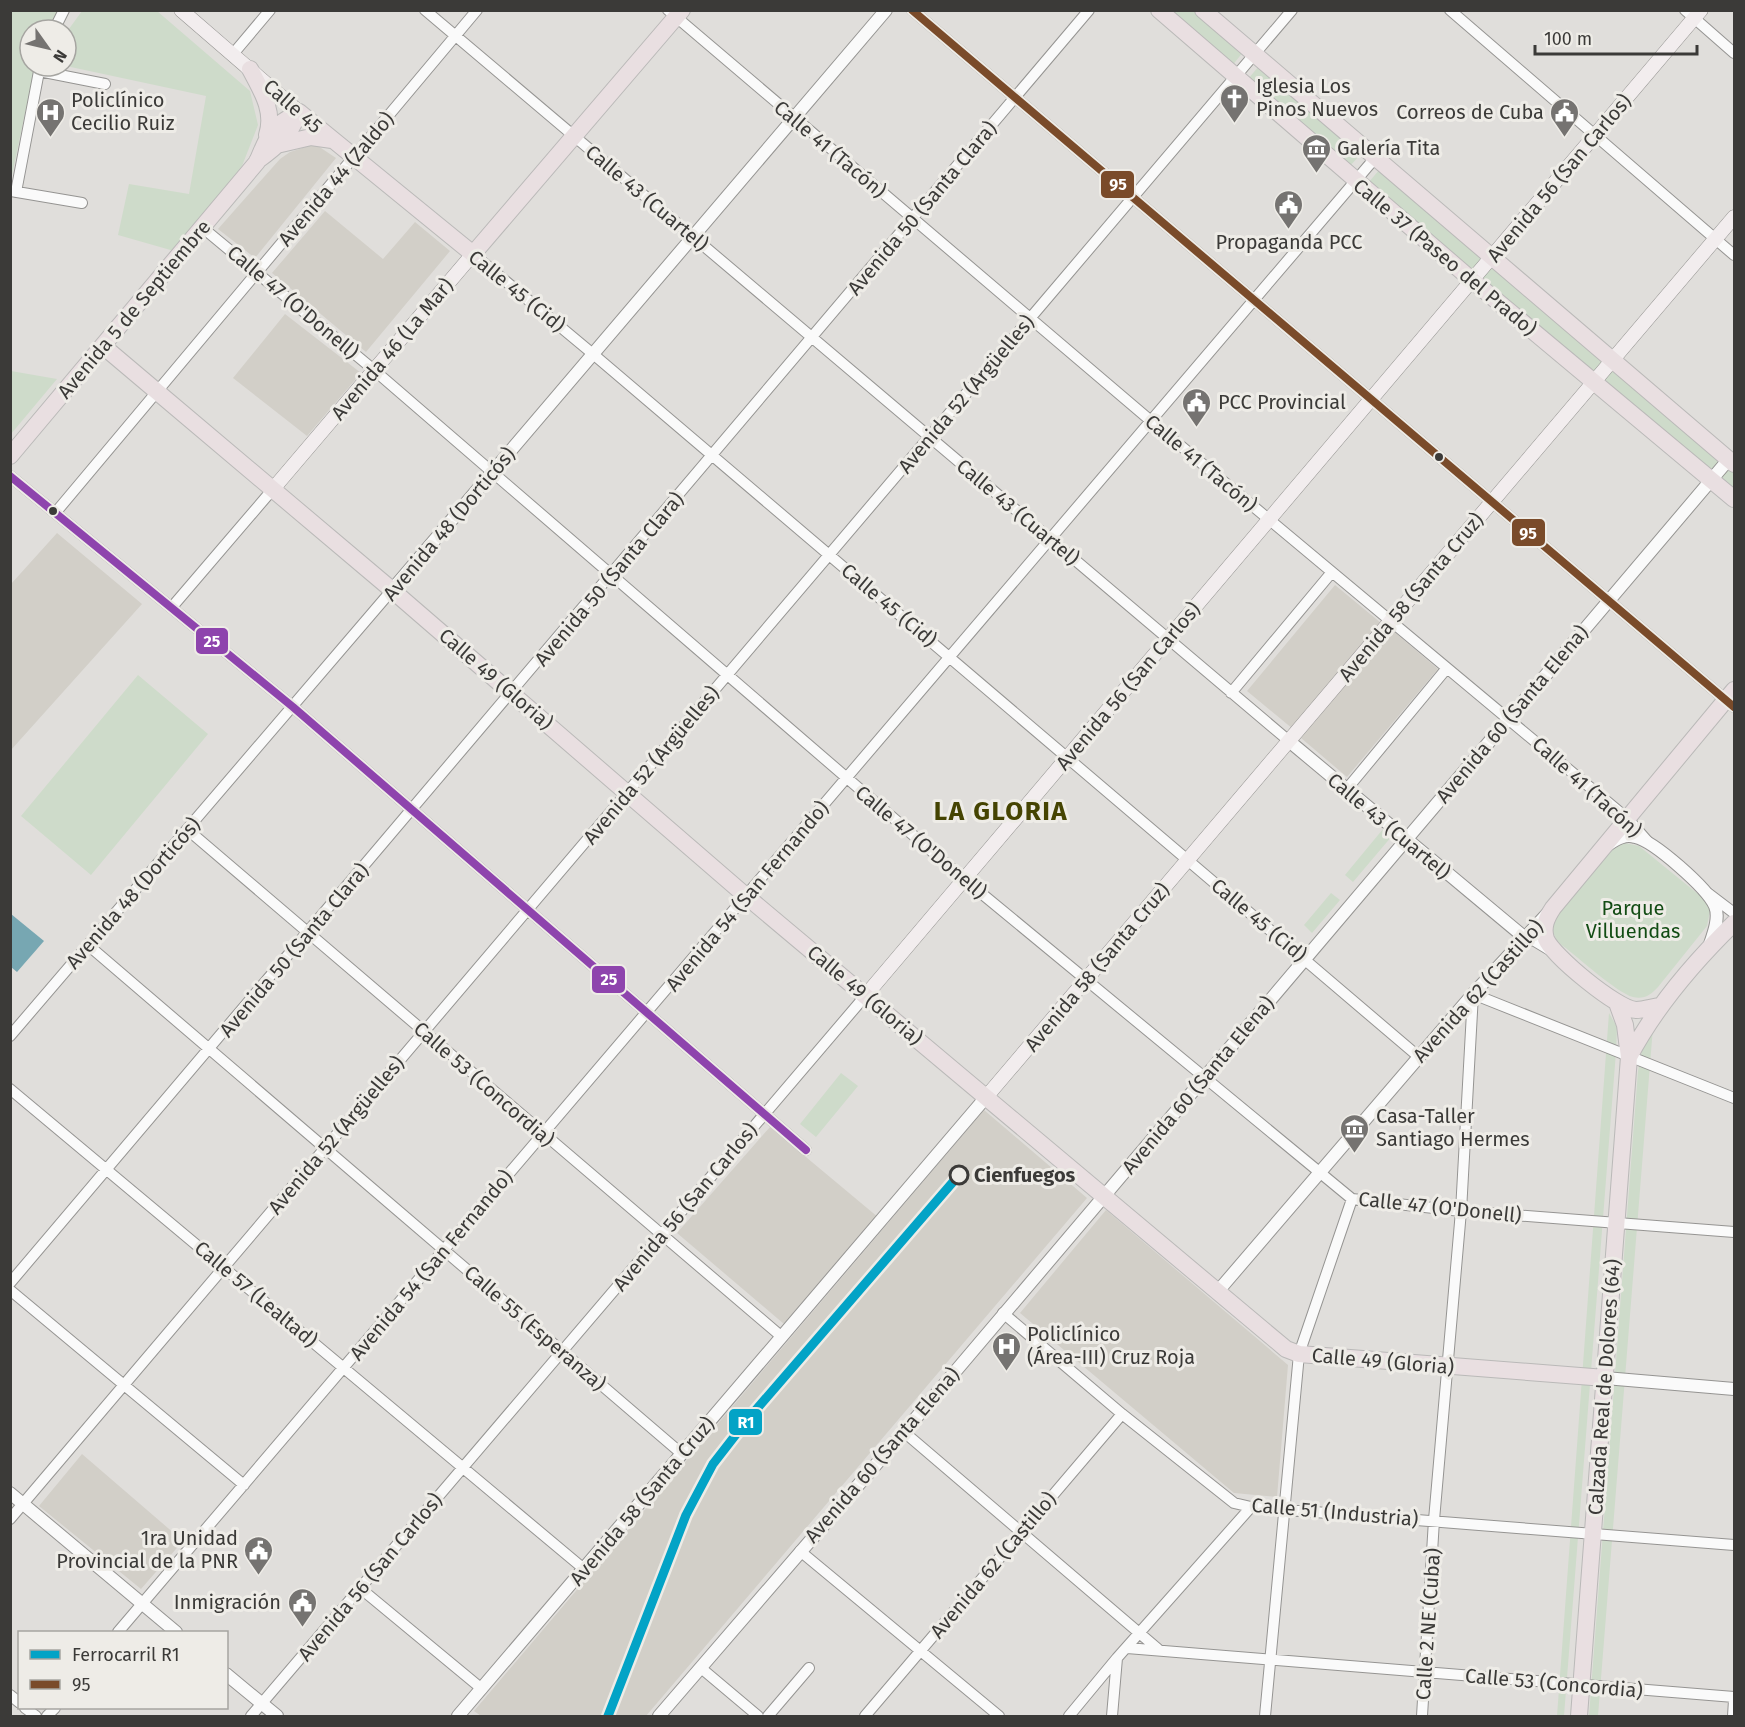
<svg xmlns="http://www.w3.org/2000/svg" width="1745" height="1727" font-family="'Fira Sans',sans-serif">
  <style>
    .built { fill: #d2cfc8 }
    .green { fill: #cedbca }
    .water { fill: #77a7b2 }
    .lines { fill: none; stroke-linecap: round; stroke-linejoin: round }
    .minor-casing { stroke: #959492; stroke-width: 12 }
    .tertiary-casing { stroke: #959492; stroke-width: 14 }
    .secondary-casing { stroke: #959492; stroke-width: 15 }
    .primary-casing { stroke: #bab9b8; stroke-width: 18 }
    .minor { stroke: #fafafa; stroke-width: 10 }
    .tertiary { stroke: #fafafa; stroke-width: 12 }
    .secondary { stroke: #f2edee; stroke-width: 14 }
    .primary { stroke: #e9dfe1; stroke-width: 16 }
    .bus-1-casing { stroke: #eeece7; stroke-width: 12 }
    .bus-2-casing { stroke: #eeece7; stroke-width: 12 }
    .bus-1 { stroke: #7a4b2a; stroke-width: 8 }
    .bus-2 { stroke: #8e44ad; stroke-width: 8 }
    .rail-1-casing { stroke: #eeece7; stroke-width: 14 }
    .rail-1 { stroke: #03a3c6; stroke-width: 9 }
    .bus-dot { fill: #3b3a38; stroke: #eeece7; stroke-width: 2 }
    .stop-dot { fill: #eeece7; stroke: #3b3a38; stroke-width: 3 }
    .labels { text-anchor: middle; stroke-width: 6; stroke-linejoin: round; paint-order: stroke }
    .poi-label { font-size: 20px; fill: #3b3a38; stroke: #eeece7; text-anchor: start }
    .street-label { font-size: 20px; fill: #3b3a38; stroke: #eeece7 }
    .park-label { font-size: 20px; fill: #124c14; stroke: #eeece7 }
    .stop-label { font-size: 20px; font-weight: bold; fill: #3b3a38; stroke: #eeece7; text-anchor: start }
    .district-label { font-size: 26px; font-weight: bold; letter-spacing: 1.5px; fill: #454402; stroke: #eeece7 }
    .line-badge { stroke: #eeece7; stroke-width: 2 }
    .badge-label { font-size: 16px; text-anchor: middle; font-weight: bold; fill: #fff }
  </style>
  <rect width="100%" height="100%" fill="#e0dedb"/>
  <!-- built -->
  <path class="built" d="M315,144l21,14 -81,100 -37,-29 62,-70 10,-7z
    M325,211l58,48 32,-37 35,29 -84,101 -94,-79z
    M285,314l76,59 -54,63 -74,-58z
    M57,533l85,71 -131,146v-166z
    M1335,585l46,38 -88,106 -46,-38z
    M1392,630l46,39 -91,108 -46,-39z
    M984,1110l103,88 -441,518h-165l-7,-5z
    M770,1127l109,91 -95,106 -107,-91z
    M1106,1210l182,155 -11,132 -43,-4 -214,-180z
    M82,1454l101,87 -42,48 -102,-83z"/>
  <!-- green -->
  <path class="green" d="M10,11h51l-13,19h-18v36h5l-24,114z
    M82,11h75l93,80 8,34 -16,41 -68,85 -56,-16 11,-51 60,10 17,-98 -140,-30v-33z
    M1166,11h28l49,41 -11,14z
    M1259,66l102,88 -12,13 -101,-88z
    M1380,169l354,302v22l-366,-310z
    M11,371l46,8 -46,55 -1,-63z
    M138,675l70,59 -117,141 -70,-59z
    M1383,829l9,7 -39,46 -8,-7z
    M1625,843l14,3 64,52 7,13 -3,15 -49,61c-6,7 -14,13 -25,10 -16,-4 -55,-40 -70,-51 -9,-7 -11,-14 -10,-25l58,-71z
    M1331,893l9,7 -28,33 -8,-8z
    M1609,1013l8,14 -1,25 -52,664h-7z
    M1653,1027l-55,689h-9l49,-645 7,-36z
    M841,1073l17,13 -42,51 -16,-13z"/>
  <!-- water -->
  <path class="water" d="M11,914l33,27 -27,31 -6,-5z"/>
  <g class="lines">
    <defs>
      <path id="minor" d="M425,10l864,731
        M668,10l483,411 477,398 21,24
        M912,10l822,697
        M1450,10l284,245
        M1685,10l49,43
        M54,30l10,-20
        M233,54l37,-44
        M39,71l66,13
        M11,191l71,12
        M16,192l24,-126
        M203,228l171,142 590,509 388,320 109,12 273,21
        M473,254l120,100 826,703
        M10,476l283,231 513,443
        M56,512l421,-502
        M172,607l101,-118
        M1231,693l101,-121
        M1346,790l101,-122
        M188,830l594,507
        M1709,894l25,19
        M88,945l594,509
        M10,1036l382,-446
        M10,1089l574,480
        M10,1283l1079,-1273
        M10,1290l234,195
        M1003,1313l119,101 112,89 17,4 483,38
        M904,1432l254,217
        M10,1519l1282,-1509
        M800,1551l199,165
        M360,1588l122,101
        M118,1632l1257,-1474
        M1127,1648l607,49
        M701,1668l57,48
        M10,1695l10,8
        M25,1708l11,8
        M47,1716l8,-8
        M251,1716l615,-721
        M768,1716l41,-48
        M865,1716l257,-302
        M1069,1716l48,-58 134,-151
        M1112,1716l5,-58
        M1265,1716l34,-362 53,-155
        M1422,1716l12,-196 27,-309 12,-217 261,104
        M1733,1716l1,-16"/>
      <path id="tertiary" d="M392,590l494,-580
        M1289,741l235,196 11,3 15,9
        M1609,844c8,-5 16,-10 26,-7 19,4 72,51 80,69 5,12 -2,29 -6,41
        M1219,1290l254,-296 75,-81
        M1605,1378l129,11
        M10,1493l166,139
        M226,1674l51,42
        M458,1716l529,-620
        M659,1716l245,-284 825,-973"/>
      <path id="secondary" d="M181,10l118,102
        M273,489l200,-235
        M866,995l835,-985
        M987,1096l747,-879"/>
      <path id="primary" d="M1159,10l314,271 261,218
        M1203,10l531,454
        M250,69c11,21 25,42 17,66
        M299,112l174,142 209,-244
        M281,144l30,-7 21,3
        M257,161c21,-15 33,-26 42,-49
        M103,346l289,244 354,306 540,453 13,5 306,24
        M10,456l247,-294c13,-30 12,-34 42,-50
        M1660,1006c-8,1 -16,4 -24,4 -19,-1 -83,-54 -90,-71 -4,-12 1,-22 7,-31l181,-218
        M1629,1057c27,-51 64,-94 105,-134
        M1579,1716l50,-659 -4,-32 -8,-22"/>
    </defs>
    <!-- minor casing -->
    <use href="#minor" class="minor-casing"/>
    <!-- tertiary casing -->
    <use href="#tertiary" class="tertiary-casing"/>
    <!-- secondary casing -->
    <use href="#secondary" class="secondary-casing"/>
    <!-- primary casing -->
    <use href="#primary" class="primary-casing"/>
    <!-- minor -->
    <use href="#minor" class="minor"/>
    <!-- tertiary -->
    <use href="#tertiary" class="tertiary"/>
    <!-- secondary -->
    <use href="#secondary" class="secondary"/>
    <!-- primary -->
    <use href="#primary" class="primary"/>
    <defs>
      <path id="bus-1" d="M912,10l822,697"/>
      <path id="bus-2" d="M10,476l283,231 513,443"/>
    </defs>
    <!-- bus-1 casing -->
    <use href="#bus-1" class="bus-1-casing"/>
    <!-- bus-2 casing -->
    <use href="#bus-2" class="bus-2-casing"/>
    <!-- bus-1 -->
    <use href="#bus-1" class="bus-1"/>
    <!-- bus-2 -->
    <use href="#bus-2" class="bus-2"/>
    <defs>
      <path id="rail-1" d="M608,1716l78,-201 27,-51 35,-45 211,-244"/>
    </defs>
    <!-- rail-1 casing -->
    <use href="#rail-1" class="rail-1-casing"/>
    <!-- rail-1 -->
    <use href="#rail-1" class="rail-1"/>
  </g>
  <!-- icons -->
  <defs>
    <symbol id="church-pin" viewBox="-11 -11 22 30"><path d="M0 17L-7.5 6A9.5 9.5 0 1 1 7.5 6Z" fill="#757371" stroke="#eeece7"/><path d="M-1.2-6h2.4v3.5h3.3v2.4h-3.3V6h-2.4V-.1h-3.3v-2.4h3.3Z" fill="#fff"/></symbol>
    <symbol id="hospital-pin" viewBox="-11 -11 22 30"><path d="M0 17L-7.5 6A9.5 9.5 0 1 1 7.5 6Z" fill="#757371" stroke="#eeece7"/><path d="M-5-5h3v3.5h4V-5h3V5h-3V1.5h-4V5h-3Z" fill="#fff"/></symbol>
    <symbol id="civic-pin" viewBox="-11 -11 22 30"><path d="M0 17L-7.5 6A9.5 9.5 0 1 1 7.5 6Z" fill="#757371" stroke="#eeece7"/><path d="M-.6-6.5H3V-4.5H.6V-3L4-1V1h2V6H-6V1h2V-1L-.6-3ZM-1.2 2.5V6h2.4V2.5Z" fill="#fff"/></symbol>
    <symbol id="museum-pin" viewBox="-11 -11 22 30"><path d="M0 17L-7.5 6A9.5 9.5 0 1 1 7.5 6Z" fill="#757371" stroke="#eeece7"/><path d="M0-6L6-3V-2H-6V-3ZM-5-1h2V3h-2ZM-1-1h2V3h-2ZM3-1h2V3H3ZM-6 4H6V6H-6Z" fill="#fff"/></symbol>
  </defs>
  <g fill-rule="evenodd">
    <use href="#church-pin" x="1218" y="82" width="33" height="45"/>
    <use href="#hospital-pin" x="34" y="96" width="33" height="45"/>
    <use href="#civic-pin" x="1548" y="96" width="33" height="45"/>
    <use href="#museum-pin" x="1300" y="132" width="33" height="45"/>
    <use href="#civic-pin" x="1272" y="188" width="33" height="45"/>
    <use href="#civic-pin" x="1180" y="386" width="33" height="45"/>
    <use href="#museum-pin" x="1338" y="1112" width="33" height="45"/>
    <use href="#hospital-pin" x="990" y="1330" width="33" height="45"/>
    <use href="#civic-pin" x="242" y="1534" width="33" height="45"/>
    <use href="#civic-pin" x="286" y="1586" width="33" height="45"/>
  </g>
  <!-- markers -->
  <g class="bus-dot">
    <circle cx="1439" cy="457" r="5"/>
    <circle cx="53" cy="511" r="5"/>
  </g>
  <circle class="stop-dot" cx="959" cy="1175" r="9"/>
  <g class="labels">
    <!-- poi labels -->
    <g class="poi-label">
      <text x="1256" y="93">Iglesia Los<tspan x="1256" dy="23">Pinos Nuevos</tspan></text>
      <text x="71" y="107">Policlínico<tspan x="71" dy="23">Cecilio Ruiz</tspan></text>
      <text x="1544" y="119" text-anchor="end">Correos de Cuba</text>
      <text x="1337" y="155">Galería Tita</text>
      <text x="1289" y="249" text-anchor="middle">Propaganda PCC</text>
      <text x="1218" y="409">PCC Provincial</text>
      <text x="1376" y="1123">Casa-Taller<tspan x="1376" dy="23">Santiago Hermes</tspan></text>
      <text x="1027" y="1341">Policlínico<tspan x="1027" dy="23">(Área-III) Cruz Roja</tspan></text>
      <text x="238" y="1545" text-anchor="end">1ra Unidad<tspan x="238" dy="23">Provincial de la PNR</tspan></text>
      <text x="281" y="1609" text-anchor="end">Inmigración</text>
    </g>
    <!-- street labels -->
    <g class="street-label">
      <text transform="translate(293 106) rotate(41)" y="7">Calle 45</text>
      <text transform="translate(830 149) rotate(40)" y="7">Calle 41 (Tacón)</text>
      <text transform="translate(1559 178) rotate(-50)" y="7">Avenida 56 (San Carlos)</text>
      <text transform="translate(336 179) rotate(-50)" y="7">Avenida 44 (Zaldo)</text>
      <text transform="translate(647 198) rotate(40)" y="7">Calle 43 (Cuartel)</text>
      <text transform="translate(922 208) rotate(-50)" y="7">Avenida 50 (Santa Clara)</text>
      <text transform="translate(1445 257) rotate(40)" y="7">Calle 37 (Paseo del Prado)</text>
      <text transform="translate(517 291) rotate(39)" y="7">Calle 45 (Cid)</text>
      <text transform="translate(293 302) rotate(40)" y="7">Calle 47 (O'Donell)</text>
      <text transform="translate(134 309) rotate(-50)" y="7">Avenida 5 de Septiembre</text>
      <text transform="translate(392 349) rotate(-50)" y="7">Avenida 46 (La Mar)</text>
      <text transform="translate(966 394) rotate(-50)" y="7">Avenida 52 (Argüelles)</text>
      <text transform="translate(1201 463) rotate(40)" y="7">Calle 41 (Tacón)</text>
      <text transform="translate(1018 512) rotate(40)" y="7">Calle 43 (Cuartel)</text>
      <text transform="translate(449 524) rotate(-50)" y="7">Avenida 48 (Dorticós)</text>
      <text transform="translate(609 579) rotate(-50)" y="7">Avenida 50 (Santa Clara)</text>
      <text transform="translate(1411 597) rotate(-50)" y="7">Avenida 58 (Santa Cruz)</text>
      <text transform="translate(889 605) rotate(40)" y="7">Calle 45 (Cid)</text>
      <text transform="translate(496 679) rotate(41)" y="7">Calle 49 (Gloria)</text>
      <text transform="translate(1128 686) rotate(-50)" y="7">Avenida 56 (San Carlos)</text>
      <text transform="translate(1512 714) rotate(-50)" y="7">Avenida 60 (Santa Elena)</text>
      <text transform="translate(651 765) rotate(-50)" y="7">Avenida 52 (Argüelles)</text>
      <text transform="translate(1587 787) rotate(42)" y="7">Calle 41 (Tacón)</text>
      <text transform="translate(1389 826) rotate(40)" y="7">Calle 43 (Cuartel)</text>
      <text transform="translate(921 842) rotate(40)" y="7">Calle 47 (O'Donell)</text>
      <text transform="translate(133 893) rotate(-49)" y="7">Avenida 48 (Dorticós)</text>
      <text transform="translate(747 896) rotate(-50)" y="7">Avenida 54 (San Fernando)</text>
      <text transform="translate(1259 920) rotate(40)" y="7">Calle 45 (Cid)</text>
      <text transform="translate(294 950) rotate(-50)" y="7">Avenida 50 (Santa Clara)</text>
      <text transform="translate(1097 967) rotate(-50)" y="7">Avenida 58 (Santa Cruz)</text>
      <text transform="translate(1478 991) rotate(-48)" y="7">Avenida 62 (Castillo)</text>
      <text transform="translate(865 995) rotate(40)" y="7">Calle 49 (Gloria)</text>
      <text transform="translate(484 1084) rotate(41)" y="7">Calle 53 (Concordia)</text>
      <text transform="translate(1198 1085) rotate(-50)" y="7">Avenida 60 (Santa Elena)</text>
      <text transform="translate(336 1135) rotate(-50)" y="7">Avenida 52 (Argüelles)</text>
      <text transform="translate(685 1207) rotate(-50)" y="7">Avenida 56 (San Carlos)</text>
      <text transform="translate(1440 1207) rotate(6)" y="7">Calle 47 (O'Donell)</text>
      <text transform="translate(431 1265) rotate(-50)" y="7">Avenida 54 (San Fernando)</text>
      <text transform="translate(256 1294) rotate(40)" y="7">Calle 57 (Lealtad)</text>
      <text transform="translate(535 1328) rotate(41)" y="7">Calle 55 (Esperanza)</text>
      <text transform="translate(1383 1361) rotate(5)" y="7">Calle 49 (Gloria)</text>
      <text transform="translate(1604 1387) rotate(-86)" y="7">Calzada Real de Dolores (64)</text>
      <text transform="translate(882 1455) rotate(-49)" y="7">Avenida 60 (Santa Elena)</text>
      <text transform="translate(642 1501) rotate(-50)" y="7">Avenida 58 (Santa Cruz)</text>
      <text transform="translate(1335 1512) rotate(5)" y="7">Calle 51 (Industria)</text>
      <text transform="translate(993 1565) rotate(-50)" y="7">Avenida 62 (Castillo)</text>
      <text transform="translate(370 1577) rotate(-50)" y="7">Avenida 56 (San Carlos)</text>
      <text transform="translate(1428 1624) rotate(-86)" y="7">Calle 2 NE (Cuba)</text>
      <text transform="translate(1554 1683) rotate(5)" y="7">Calle 53 (Concordia)</text>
    </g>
    <!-- park labels -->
    <g class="park-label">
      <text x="1633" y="915">Parque<tspan x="1633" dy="23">Villuendas</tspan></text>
    </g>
    <!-- stop labels -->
    <g class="stop-label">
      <text x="974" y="1182">Cienfuegos</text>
    </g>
    <!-- district labels -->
    <g class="district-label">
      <text x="1001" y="820">LA GLORIA</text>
    </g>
  </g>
  <g class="line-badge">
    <rect x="1100" y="170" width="35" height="29" rx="6" fill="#7a4b2a"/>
    <rect x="1511" y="518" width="35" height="29" rx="6" fill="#7a4b2a"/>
    <rect x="195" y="627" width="34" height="28" rx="6" fill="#8e44ad"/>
    <rect x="591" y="965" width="35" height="29" rx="6" fill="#8e44ad"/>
    <rect x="728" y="1408" width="35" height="28" rx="6" fill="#03a3c6"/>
  </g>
  <g class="badge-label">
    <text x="1118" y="190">95</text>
    <text x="1528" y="539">95</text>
    <text x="212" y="647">25</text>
    <text x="609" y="985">25</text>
    <text x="746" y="1428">R1</text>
  </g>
  <!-- border -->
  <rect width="1745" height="1727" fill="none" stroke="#3b3a38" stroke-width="24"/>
  <!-- legend -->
  <rect x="18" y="1631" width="210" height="78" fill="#eeece7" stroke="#a6a5a1" stroke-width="1.5"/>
  <rect x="30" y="1650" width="30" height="9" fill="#03a3c6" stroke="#a6a5a1" stroke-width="1.5"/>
  <text x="72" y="1661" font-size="18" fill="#3b3a38">Ferrocarril R1</text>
  <rect x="30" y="1680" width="30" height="9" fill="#7a4b2a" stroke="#a6a5a1" stroke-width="1.5"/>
  <text x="72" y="1691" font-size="18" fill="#3b3a38">95</text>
  <!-- north arrow -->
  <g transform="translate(48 48) rotate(124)"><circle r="28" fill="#eeece7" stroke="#a6a5a1" stroke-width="1.5"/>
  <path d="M0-4.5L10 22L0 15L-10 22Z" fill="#757371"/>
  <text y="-9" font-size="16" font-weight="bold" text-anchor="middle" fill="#3b3a38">N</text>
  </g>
  <!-- scale -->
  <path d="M1535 45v9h162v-9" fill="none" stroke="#3b3a38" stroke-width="3"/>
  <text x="1544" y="45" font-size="18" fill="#3b3a38" stroke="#eeece7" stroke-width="4.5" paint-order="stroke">100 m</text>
</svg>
